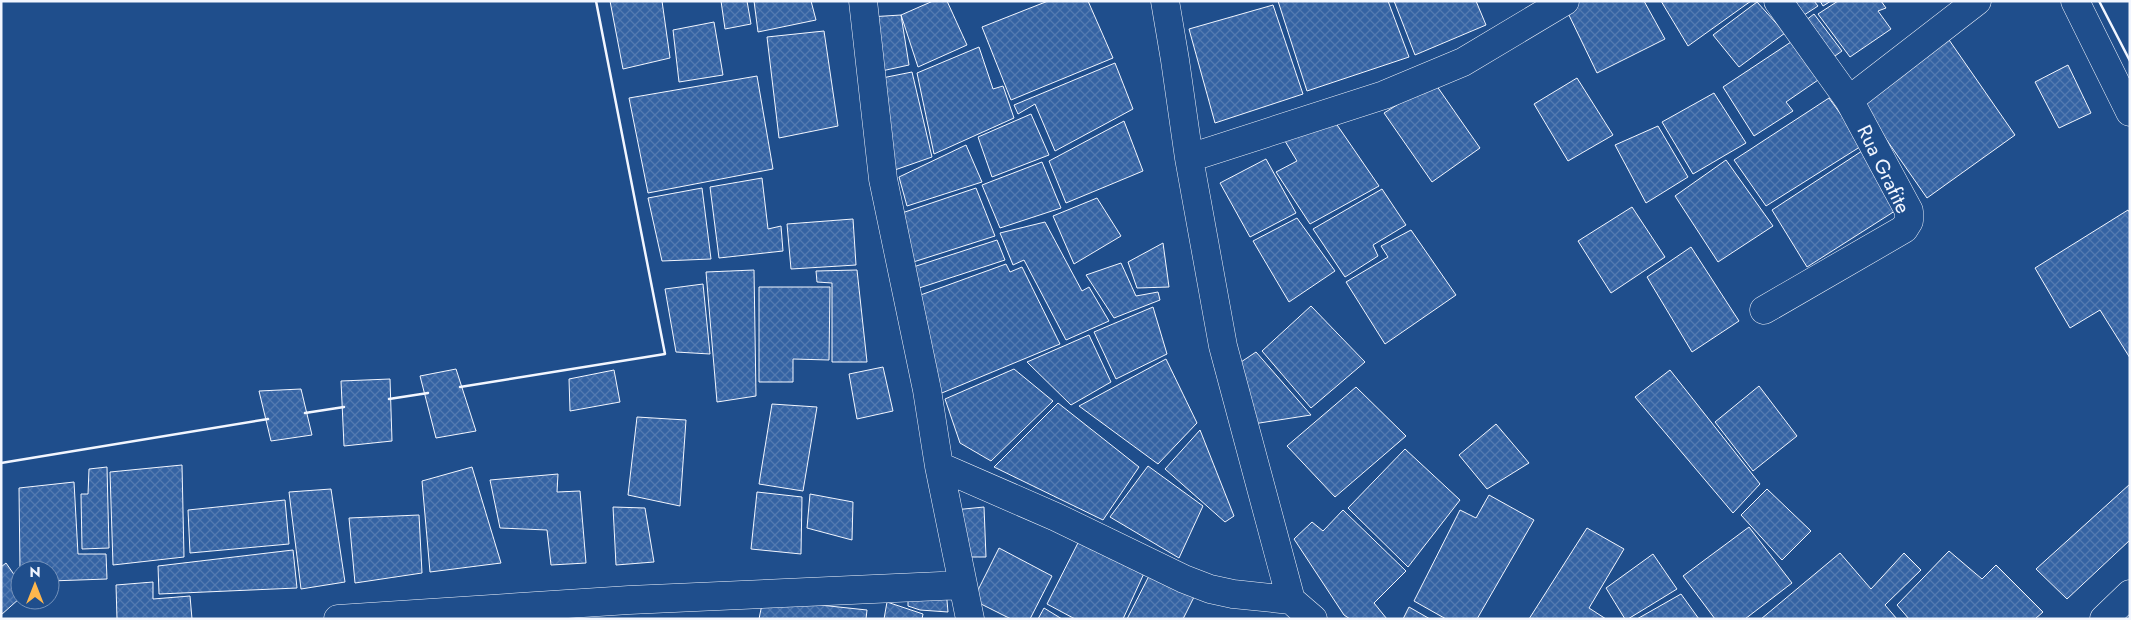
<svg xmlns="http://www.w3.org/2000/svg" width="2131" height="620" font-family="Jost,sans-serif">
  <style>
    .building { fill: url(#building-cross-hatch); stroke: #f2f6ff }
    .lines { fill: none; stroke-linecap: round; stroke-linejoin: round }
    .street-casing { stroke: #f2f6ff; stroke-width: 29 }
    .secondary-casing { stroke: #f2f6ff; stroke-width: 29 }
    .street { stroke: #1f4e8c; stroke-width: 28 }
    .secondary { stroke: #1f4e8c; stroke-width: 28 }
    .wall { stroke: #f2f6ff; stroke-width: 2.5 }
    .labels { text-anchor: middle; stroke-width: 4; stroke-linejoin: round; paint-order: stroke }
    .street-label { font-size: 20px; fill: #f2f6ff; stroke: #1f4e8c }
  </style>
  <defs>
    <pattern id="building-cross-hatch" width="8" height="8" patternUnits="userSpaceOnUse" patternTransform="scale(1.25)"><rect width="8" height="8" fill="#3563a3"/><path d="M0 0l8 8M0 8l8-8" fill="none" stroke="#537ab1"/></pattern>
  </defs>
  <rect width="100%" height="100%" fill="#1f4e8c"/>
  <!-- building -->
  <path class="building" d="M610,1h52l8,57 -47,11z
    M721,1h26l4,23 -26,5z
    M754,1h57l5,19 -58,12z
    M933,1h14l20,44 -49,22 -17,-52z
    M1048,1h40l25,57 -102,42 -29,-73z
    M1278,1h110l21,56 -102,34z
    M1394,1h82l10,24 -71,30z
    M1580,1h64l21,38 -68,34 -31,-64z
    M1661,1h90l-63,45z
    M1786,1h28l4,5 -20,13z
    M1820,1h11l-8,5z
    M1838,1h43l5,7 -8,3 13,18 -41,28 -32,-43z
    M1757,2l28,31 -46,34 -26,-32z
    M1273,5l30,89 -88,29 -26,-94z
    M1814,14l28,37 -14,10 -27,-37z
    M901,15l8,50 -32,7 -8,-55z
    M714,22l9,53 -44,7 -6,-52z
    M824,31l14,95 -59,12 -12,-101z
    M1947,37l68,98 -88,63 -66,-95z
    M1794,40l27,38 -35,24 7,9 -39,25 -31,-49z
    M979,47l14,42 10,-3 11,32 -80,36 -17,-81z
    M1115,63l18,46 -78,42 -20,-47 -17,10 -4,-9z
    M2068,65l23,48 -32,15 -24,-46z
    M912,72l20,85 -43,15 -12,-93z
    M757,76l16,93 -125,24 -19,-95z
    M1577,78l36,57 -45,26 -34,-57z
    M1434,82l46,66 -48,34 -48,-69z
    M1714,93l32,50 -53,31 -31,-52z
    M1829,98l34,47 -97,61 -32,-46z
    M1031,114l18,41 -57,22 -14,-40z
    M1333,119l46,67 -69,38 -34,-52 21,-11 -12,-20z
    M1124,121l19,50 -77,32 -17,-42z
    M1658,126l30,51 -42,26 -31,-58z
    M966,145l16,37 -75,24 -8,-29z
    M1865,149l33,60 -91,58 -35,-57z
    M1266,159l30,54 -46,24 -30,-54z
    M1726,160l47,66 -55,36 -43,-66z
    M1042,162l19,46 -61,20 -18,-43z
    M762,178l6,51 13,-3 2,25 -64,7 -9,-71z
    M702,188l9,71 -49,2 -14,-63z
    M976,188l19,48 -88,28 -11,-49z
    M1382,189l24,36 -33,20 5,11 -33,21 -32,-48z
    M1097,198l24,38 -47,28 -21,-48z
    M1632,207l33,50 -54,36 -33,-52z
    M2128,210l2,3v145l-30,-48 -30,18 -35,-60z
    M1297,218l38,53 -46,31 -36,-61z
    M853,219l3,46 -65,4 -4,-45z
    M1045,222l37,69 7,-4 20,34 -43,19 -42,-80 -11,5 -13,-32z
    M1411,230l45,65 -71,49 -39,-62 42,-25 -7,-11z
    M997,240l8,20 -92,30 -6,-21z
    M1163,243l6,44 -32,1 -9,-26z
    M1691,247l48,74 -47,31 -45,-75z
    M1121,263l15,33 22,-4 2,8 -46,18 -28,-43z
    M1006,264l4,8 12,-5 38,77 -123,51 -22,-98z
    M754,270l2,126 -39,6 -11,-130z
    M857,270l10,92h-35v-79l-15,-1 -1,-11z
    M703,284l7,70 -34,-2 -11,-63z
    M759,287h71l-1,73 -36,-1v23h-34z
    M1311,306l54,56 -54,46 -49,-57z
    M1153,307l14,47 -51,25 -22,-47z
    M1089,335l22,47 -40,23 -44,-43z
    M1256,352l55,63 -58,9 -15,-60z
    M1166,359l31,64 -39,41 -79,-58z
    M883,367l10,44 -36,8 -8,-45z
    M456,369l20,62 -40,7 -16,-62z
    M1014,369l39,32 -62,60 -31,-18 -15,-44z
    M614,370l6,32 -50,9 -1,-32z
    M1670,370l90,114 -27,29 -98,-116z
    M390,379l2,62 -48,5 -3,-65z
    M1759,386l38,50 -44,35 -38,-49z
    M1356,387l50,49 -71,61 -48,-51z
    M301,389l11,46 -41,6 -12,-50z
    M1058,403l81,64 -36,53 -109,-53z
    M772,404l45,3 -14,84 -44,-7z
    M637,417l49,3 -6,86 -52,-11z
    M1496,424l33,39 -42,26 -28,-34z
    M1200,430l34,86 -9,6 -60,-53z
    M1405,449l55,51 -52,67 -60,-59z
    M182,465l2,92 -71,8 -3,-93z
    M1148,466l55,40 -24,52 -69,-41z
    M107,467l2,81 -27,1 -1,-55h7l1,-25z
    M472,467l29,96 -71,9 -8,-91z
    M558,474l-1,18 23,-1 6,72 -35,2 -4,-35 -47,-2 -10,-48z
    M74,482l4,72h28l1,25 -57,2v-11h-30l-1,-82z
    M2130,484v56l-63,59 -31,-30z
    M331,489l14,93 -44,7 -12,-97z
    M1767,489l44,42 -29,29 -41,-45z
    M757,492l45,5 -1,57 -50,-5z
    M810,494l43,8 -1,38 -45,-12z
    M1489,495l45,25 -57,99h-31l-32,-18 46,-91 16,8z
    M285,500l4,44 -99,9 -2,-43z
    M613,507l32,1 9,54 -38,3z
    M984,507l2,50h-23l-9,-47z
    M1343,510l63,61 -32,32 13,16h-37l-6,-4 -50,-76 18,-17 11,9z
    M419,515l3,58 -67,10 -6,-65z
    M1749,527l43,56 -47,36h-30l-32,-43z
    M1587,528l37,21 -35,59 17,11h-77z
    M1081,537l65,32 -23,50h-48l-28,-15z
    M999,548l53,28 -22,43h-19l-38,-19z
    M293,550l4,38 -138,6 -1,-28z
    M1949,551l33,28 14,-14 47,47 -8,7h-126l-12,-14z
    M1840,553l31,36 33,-36 17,17 -36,35 12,14h-136z
    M1653,554l24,35 -49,30h-3l-19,-31z
    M6,563l14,20v15l-19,17v-48z
    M1150,574l44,23 -11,22h-56z
    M153,582v17l37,-3 2,23h-75l-1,-34z
    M946,589l2,23 -28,-2 -12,-4v-14z
    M1681,594l18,25h-62z
    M763,599l104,11 -1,9h-107z
    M887,602l36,12 -1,5h-38z
    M1409,607l21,12h-27z
    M1044,608l18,11h-24z"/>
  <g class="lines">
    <defs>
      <path id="street" d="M863,1l20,178 44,211 12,76 31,153
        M1165,1l10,59 14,98 34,188 68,254 22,19
        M1849,100l128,-99
        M1189,158l195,-63 79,-33 102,-61
        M1764,310l140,-81 5,-8v-10l-60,-111 -71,-99
        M939,466l117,51 128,62 26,10 23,5 58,6
        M338,619l291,-19 334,-15"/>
      <path id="secondary" d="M2075,1l55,111
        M2104,619l26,-25"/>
    </defs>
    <!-- street casing -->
    <use href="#street" class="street-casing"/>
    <!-- secondary casing -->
    <use href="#secondary" class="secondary-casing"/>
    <!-- street -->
    <use href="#street" class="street"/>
    <!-- secondary -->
    <use href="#secondary" class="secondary"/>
    <!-- wall -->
    <path class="wall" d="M2099,1l31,60
      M460,387l205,-33 -69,-353
      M389,399l39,-6
      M305,413l39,-6
      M1,463l267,-44"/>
  </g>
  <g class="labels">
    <!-- street labels -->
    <g class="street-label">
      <text transform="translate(1884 169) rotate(64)" y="7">Rua Grafite</text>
    </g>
  </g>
  <!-- border -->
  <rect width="2131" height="620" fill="none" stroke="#f2f6ff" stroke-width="5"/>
  <!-- north arrow -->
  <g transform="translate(35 585)"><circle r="24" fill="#1f4e8c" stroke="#7391ba"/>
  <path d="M0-4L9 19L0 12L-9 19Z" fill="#ffb74d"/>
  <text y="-8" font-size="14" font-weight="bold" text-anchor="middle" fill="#f2f6ff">N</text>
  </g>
</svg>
